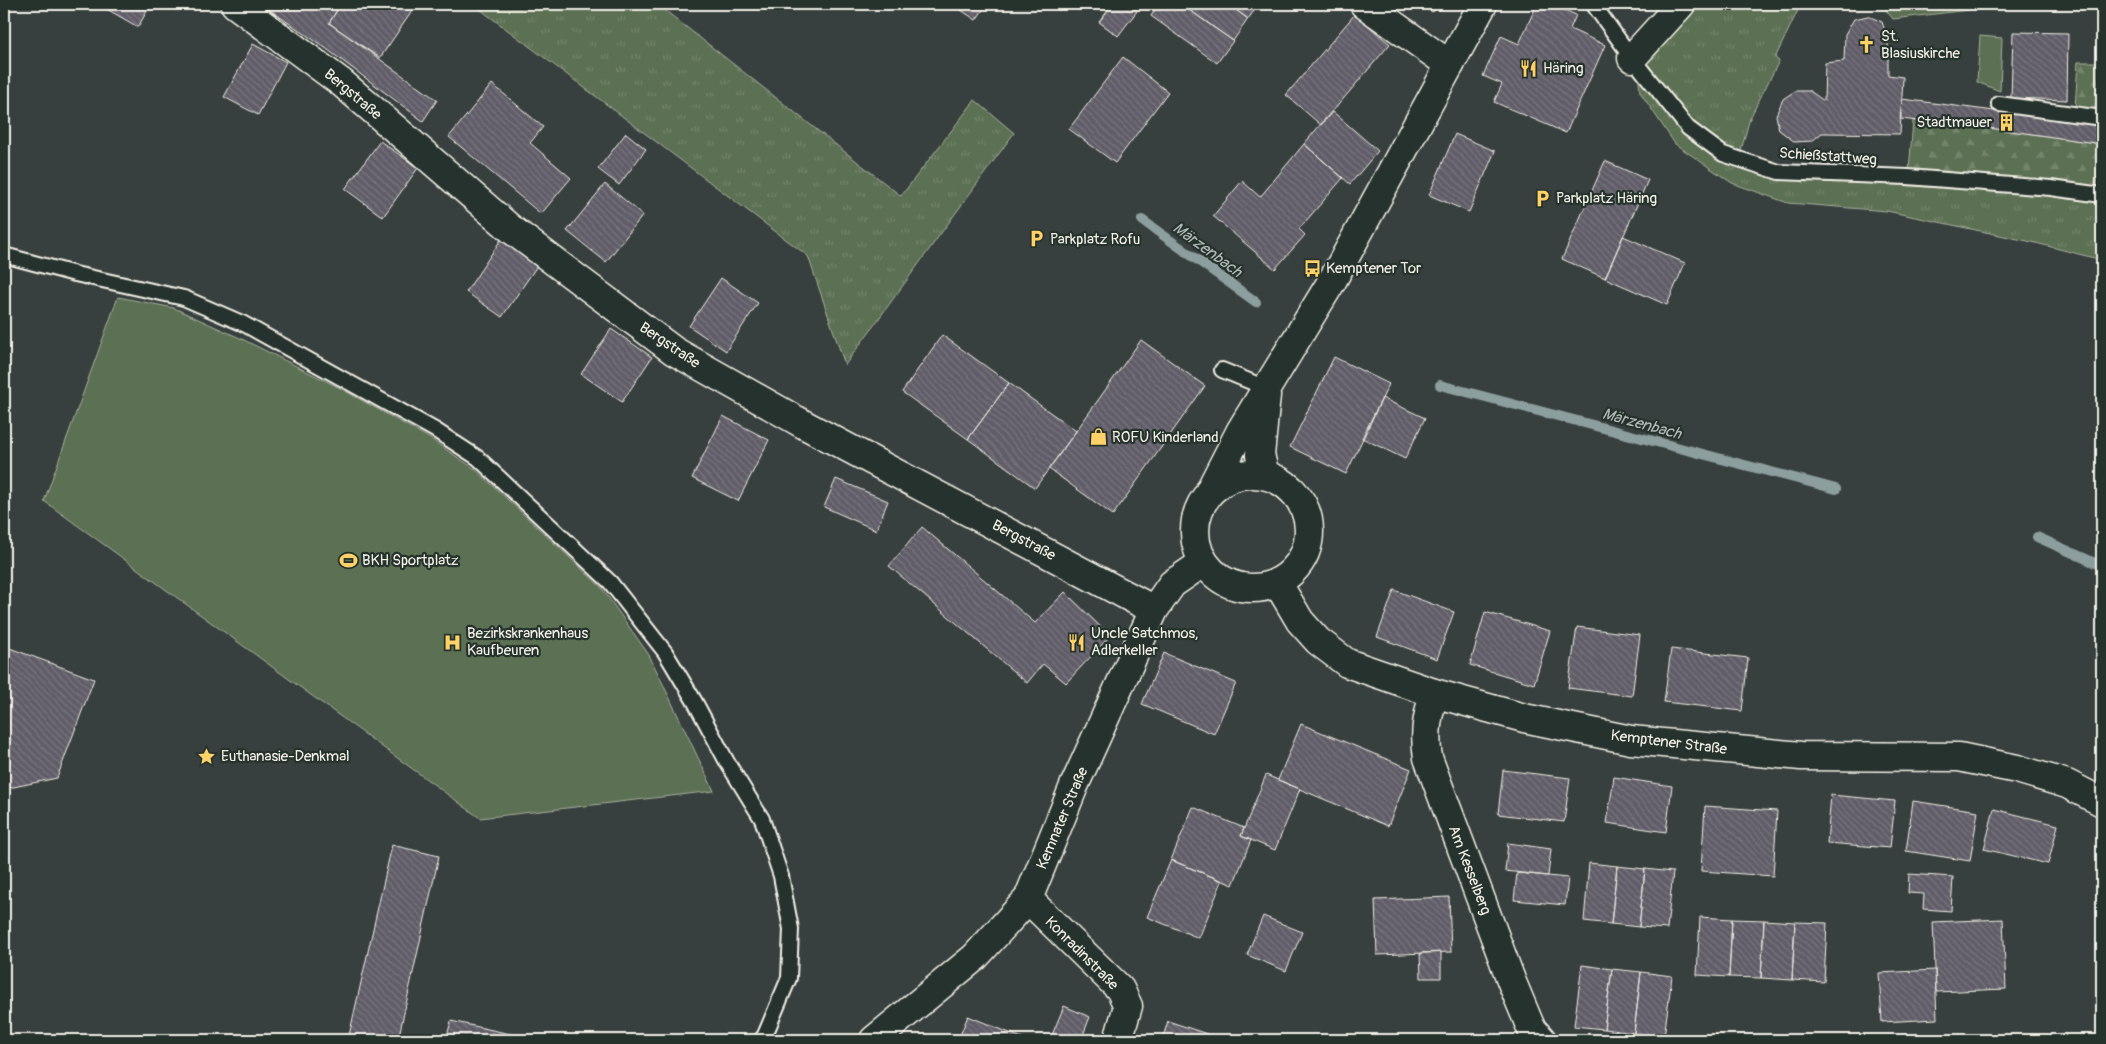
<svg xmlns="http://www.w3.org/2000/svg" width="2106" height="1044" font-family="Pangolin,sans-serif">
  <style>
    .grass { fill: url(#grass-tufts); stroke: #a8b09e }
    .forest { fill: url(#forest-firs); stroke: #a8b09e }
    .green { fill: #5c7053; stroke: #a8b09e }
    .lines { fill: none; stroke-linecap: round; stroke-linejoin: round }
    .stream { stroke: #8d9e9f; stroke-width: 10 }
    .building { fill: url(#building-back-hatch); stroke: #f4f1e8 }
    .lane-casing { stroke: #f4f1e8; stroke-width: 18 }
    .street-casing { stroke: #f4f1e8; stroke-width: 31 }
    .secondary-casing { stroke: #f4f1e8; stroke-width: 31 }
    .lane { stroke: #26332d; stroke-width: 14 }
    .street { stroke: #26332d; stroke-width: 28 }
    .secondary { stroke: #26332d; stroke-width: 28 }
    .labels { text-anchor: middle; stroke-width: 4.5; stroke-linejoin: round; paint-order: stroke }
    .poi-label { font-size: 15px; fill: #f4f1e8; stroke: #26332d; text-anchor: start }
    .street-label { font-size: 15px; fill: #f4f1e8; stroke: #26332d }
    .water-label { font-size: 16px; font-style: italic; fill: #b0b9b8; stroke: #26332d }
  </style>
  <defs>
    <pattern id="grass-tufts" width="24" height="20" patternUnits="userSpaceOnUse" patternTransform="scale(1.25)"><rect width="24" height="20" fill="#5c7053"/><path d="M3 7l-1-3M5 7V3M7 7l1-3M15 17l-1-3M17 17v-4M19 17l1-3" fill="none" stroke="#74856c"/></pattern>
    <pattern id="forest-firs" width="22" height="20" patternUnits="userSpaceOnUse" patternTransform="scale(1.25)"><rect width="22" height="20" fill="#5c7053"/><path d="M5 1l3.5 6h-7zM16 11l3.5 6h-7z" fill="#74856c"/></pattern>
    <pattern id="building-back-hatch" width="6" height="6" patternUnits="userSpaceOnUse" patternTransform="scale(1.25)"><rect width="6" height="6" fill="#615d68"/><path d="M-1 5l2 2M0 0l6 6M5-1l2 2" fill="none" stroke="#78757e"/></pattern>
  </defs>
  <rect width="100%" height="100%" fill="#38403f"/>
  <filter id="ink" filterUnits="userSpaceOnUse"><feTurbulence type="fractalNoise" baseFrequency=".02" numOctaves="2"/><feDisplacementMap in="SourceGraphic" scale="10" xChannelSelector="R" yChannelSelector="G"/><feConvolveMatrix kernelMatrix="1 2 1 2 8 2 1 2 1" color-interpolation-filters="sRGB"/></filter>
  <g filter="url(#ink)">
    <!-- grass -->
    <path class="grass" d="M473,4h184l244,192 74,-96 39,33 -169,232 -37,-109z
      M1690,4h111l-26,54 4,3 -29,57 -10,36c-46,-18 -70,-57 -100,-94z
      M1881,4h95l1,5 -84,10z
      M1638,72l46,61 94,44 271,18 53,8v57l-70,-18 -145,-31 -99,-8 -56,-20 -57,-39 -35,-52z"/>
    <!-- forest -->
    <path class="forest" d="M2078,62h24v51l-27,-4z
      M1913,121l84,8 105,15v43l-51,-7 -142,-9z"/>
    <!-- green -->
    <path class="green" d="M1980,36l22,2 -2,53 -23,-9z
      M118,297l56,11 68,31 96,48 91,51 46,31 126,118 48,68 65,136 -234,27 -436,-317z"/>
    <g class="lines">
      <!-- stream -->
      <path class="stream" d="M1142,220l114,82
        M1440,385l396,104
        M2037,537l65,29"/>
    </g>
    <!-- building -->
    <path class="building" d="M98,4h53l-13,23z
      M261,4h66l10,6 -8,13 108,77 -14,21 -99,-74z
      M341,4h76l-37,54 -51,-35z
      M952,4h35l-11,16z
      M1113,4h14l10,7 -19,25 -19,-14z
      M1159,4h22l52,37 -16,22 -66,-47z
      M1181,4h47l20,15 -15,22z
      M1228,4h31l-11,15z
      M1417,4h21l-5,8z
      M1537,4h13l26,11 -6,14 35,16 -39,88 -72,-31 8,-18 -19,-8 18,-40 18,8z
      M1355,14l35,30 -69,81 -35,-30z
      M1868,16l14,6 6,17v36l15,2 -3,57 -78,-1 -10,8 -17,1 -16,-12 -3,-15 7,-16 12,-8h15l14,10 1,-38 19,-2 1,-27 9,-15z
      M2013,32l55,1 -1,67 -56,-2z
      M253,44l33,18 -28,53 -34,-18z
      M1123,57l45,35 -53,71 -46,-34z
      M492,84l51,43 -13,16 41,35 -30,36 -92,-77z
      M1902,99l200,26v19l-105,-15 -97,-10z
      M1332,111l46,40 -28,33 -46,-40z
      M626,133l20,16 -27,36 -21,-16z
      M1455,134l40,17 -26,61 -40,-17z
      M380,141l38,27 -35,49 -38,-28z
      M1304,144l39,34 -44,51 6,6 -30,34 -62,-53 29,-35 18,16z
      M1605,161l43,19 -43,98 -43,-19z
      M605,184l38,31 -37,47 -39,-31z
      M1623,236l62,27 -18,42 -62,-27z
      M502,238l37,25 -37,54 -36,-25z
      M721,278l37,25 -32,48 -37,-25z
      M611,329l41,28 -30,45 -41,-28z
      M942,335l67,48 -41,56 -66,-47z
      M1141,340l64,46 -92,129 -64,-46z
      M1334,357l55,27 -43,90 -56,-27z
      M1009,383l67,48 -41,57 -67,-49z
      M1382,398l43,20 -20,41 -43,-21z
      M723,416l46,24 -31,61 -46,-23z
      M836,479l52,22 -12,29 -52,-23z
      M922,527l113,96 30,-31 45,44 -44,47 -23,-19 -16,19 -138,-117z
      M1394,590l60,22 -17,47 -60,-22z
      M1485,612l65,19 -16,53 -64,-19z
      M1577,627l63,8 -8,61 -64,-8z
      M4,646l90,33 -37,99 -53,11z
      M1671,649l77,9 -6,53 -78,-9z
      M1164,653l72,30 -22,51 -72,-30z
      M1301,724l110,45 -23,57 -110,-46z
      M1503,770l67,8 -6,44 -66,-8z
      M1266,775l34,14 -25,61 -34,-14z
      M1614,777l58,9 -6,46 -59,-9z
      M1831,795l64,6 -5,47 -63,-5z
      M1913,801l65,10 -8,50 -64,-10z
      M1705,806l72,5 -4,65 -72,-5z
      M1193,807l51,21 -3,8 10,4 -18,45 -62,-25z
      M1994,809l64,16 -10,39 -64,-15z
      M1508,843l43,6 -3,27 -43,-5z
      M392,845l47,11 -41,184h-50z
      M1171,860l51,21 -23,57 -52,-21z
      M1589,863l28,3 -6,58 -27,-3z
      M1617,866l28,3 -6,58 -28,-3z
      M1645,869l28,3 -6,57 -28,-2z
      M1517,873l51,5 -3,27 -51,-5z
      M1909,874l44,3 -2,34 -28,-2 1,-15 -16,-1z
      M1449,897l2,55 -74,3 -2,-55z
      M1263,916l39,16 -16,39 -39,-16z
      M1700,917l32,2 -3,58 -32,-2z
      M1732,919l32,1 -3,58 -32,-1z
      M2003,919l3,70 -70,3 -3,-70z
      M1764,920l31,2 -3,58 -31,-2z
      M1795,922l32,1 -3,59 -32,-2z
      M1441,952v26h-20l-1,-25z
      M1582,965l30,4 -8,60 -30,-3z
      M1612,969l29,3 -7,61 -30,-4z
      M1935,970l2,49 -55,3 -3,-49z
      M1641,972l31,4 -8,61 -30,-4z
      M1064,1006l26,11 -9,23h-31z
      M968,1016l59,24h-69z
      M451,1021l87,19h-92z
      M1168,1021l45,15 -2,4h-49z"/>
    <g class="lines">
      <defs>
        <path id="lane" d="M1593,4l39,54 56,70 35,26 56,18 129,5 143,11 51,7
          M1999,104l103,14
          M4,255l71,19 109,24 60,26 191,106 43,28 132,124 55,70 30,50 32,60 35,57 19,57 10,53 -2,49 -24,57 -4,5
          M1222,370l44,18"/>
        <path id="street" d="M235,4l107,79 169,146 163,122 131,74 349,185
          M1364,4l86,61
          M1632,58l49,-54
          M1434,693c-7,25 -10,40 -6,65l83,222 20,48 11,12
          M1028,899l92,90 8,17 -10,34
          M874,1040l101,-83 53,-58 46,-113 80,-176 18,-26 32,-22"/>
        <path id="secondary" d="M1195 531a57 57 0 1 1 114 0a57 57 0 1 1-114 0Z
          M1265,475l-5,-20 6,-60
          M1206,498l35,-68 91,-149 151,-277
          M1277,582l23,39 18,20 29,22 87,30 90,25 107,22 170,16 158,1 58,12 50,15 35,18"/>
      </defs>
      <!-- lane casing -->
      <use href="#lane" class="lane-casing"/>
      <!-- street casing -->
      <use href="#street" class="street-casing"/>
      <!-- secondary casing -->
      <use href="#secondary" class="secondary-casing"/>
      <!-- lane -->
      <use href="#lane" class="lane"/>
      <!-- street -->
      <use href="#street" class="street"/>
      <!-- secondary -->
      <use href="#secondary" class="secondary"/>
    </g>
  </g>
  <!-- icons -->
  <defs>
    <symbol id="church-bare" viewBox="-9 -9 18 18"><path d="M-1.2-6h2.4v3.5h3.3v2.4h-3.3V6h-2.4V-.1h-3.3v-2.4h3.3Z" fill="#ffd166" stroke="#26332d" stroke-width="2.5" paint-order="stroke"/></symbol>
    <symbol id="restaurant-bare" viewBox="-9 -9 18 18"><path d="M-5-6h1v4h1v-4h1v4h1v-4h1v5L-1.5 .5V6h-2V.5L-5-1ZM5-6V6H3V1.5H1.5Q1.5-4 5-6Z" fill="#ffd166" stroke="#26332d" stroke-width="2.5" paint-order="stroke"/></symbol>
    <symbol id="building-bare" viewBox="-9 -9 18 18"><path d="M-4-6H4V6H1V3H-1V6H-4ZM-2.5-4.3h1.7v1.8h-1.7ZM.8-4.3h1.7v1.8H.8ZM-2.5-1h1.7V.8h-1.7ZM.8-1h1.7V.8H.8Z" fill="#ffd166" stroke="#26332d" stroke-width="2.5" paint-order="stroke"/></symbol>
    <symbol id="parking-bare" viewBox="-9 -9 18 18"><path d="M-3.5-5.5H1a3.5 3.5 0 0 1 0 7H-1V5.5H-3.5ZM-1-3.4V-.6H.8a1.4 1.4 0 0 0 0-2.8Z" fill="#ffd166" stroke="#26332d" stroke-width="2.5" paint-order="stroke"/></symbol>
    <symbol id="bus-bare" viewBox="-9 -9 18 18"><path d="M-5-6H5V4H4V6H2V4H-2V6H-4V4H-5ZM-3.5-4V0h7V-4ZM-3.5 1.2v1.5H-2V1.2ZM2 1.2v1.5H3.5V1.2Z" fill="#ffd166" stroke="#26332d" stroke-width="2.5" paint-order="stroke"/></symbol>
    <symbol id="shop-bare" viewBox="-9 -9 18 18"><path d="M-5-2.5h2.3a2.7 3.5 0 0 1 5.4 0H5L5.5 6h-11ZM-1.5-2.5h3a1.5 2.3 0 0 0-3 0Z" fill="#ffd166" stroke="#26332d" stroke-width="2.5" paint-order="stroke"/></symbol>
    <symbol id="stadium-bare" viewBox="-9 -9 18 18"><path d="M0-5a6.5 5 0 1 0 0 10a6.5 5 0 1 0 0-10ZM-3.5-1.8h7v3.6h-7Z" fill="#ffd166" stroke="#26332d" stroke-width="2.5" paint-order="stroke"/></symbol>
    <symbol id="hospital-bare" viewBox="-9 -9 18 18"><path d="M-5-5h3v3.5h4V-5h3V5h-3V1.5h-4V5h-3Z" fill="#ffd166" stroke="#26332d" stroke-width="2.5" paint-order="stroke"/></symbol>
    <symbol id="sight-bare" viewBox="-9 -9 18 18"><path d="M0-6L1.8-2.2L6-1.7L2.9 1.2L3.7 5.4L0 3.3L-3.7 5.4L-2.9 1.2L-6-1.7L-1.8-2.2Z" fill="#ffd166" stroke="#26332d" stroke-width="2.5" paint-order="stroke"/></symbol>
  </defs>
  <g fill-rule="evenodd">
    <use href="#church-bare" x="1854" y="32" width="25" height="25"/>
    <use href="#restaurant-bare" x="1516" y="56" width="25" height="25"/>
    <use href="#building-bare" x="1994" y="110" width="25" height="25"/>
    <use href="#parking-bare" x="1530" y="186" width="25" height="25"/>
    <use href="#parking-bare" x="1024" y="226" width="25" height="25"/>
    <use href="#bus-bare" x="1300" y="256" width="25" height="25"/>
    <use href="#shop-bare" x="1086" y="424" width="25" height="25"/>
    <use href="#stadium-bare" x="336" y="548" width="25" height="25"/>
    <use href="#hospital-bare" x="440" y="630" width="25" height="25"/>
    <use href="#restaurant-bare" x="1064" y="630" width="25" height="25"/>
    <use href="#sight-bare" x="194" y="744" width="25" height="25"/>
  </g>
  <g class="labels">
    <!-- poi labels -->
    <g class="poi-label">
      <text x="1881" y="41">St.<tspan x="1881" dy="17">Blasiuskirche</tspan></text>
      <text x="1543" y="73">Häring</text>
      <text x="1992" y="127" text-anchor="end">Stadtmauer</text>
      <text x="1556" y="203">Parkplatz Häring</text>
      <text x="1050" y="244">Parkplatz Rofu</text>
      <text x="1326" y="273">Kemptener Tor</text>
      <text x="1112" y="442">ROFU Kinderland</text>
      <text x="362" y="565">BKH Sportplatz</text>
      <text x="467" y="638">Bezirkskrankenhaus<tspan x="467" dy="17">Kaufbeuren</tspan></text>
      <text x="1091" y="638">Uncle Satchmos,<tspan x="1091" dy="17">Adlerkeller</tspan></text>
      <text x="221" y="761">Euthanasie-Denkmal</text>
    </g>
    <!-- street labels -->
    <g class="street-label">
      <text transform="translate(353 94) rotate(40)" y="5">Bergstraße</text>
      <text transform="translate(1828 156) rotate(4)" y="5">Schießstattweg</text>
      <text transform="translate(670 345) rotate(34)" y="5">Bergstraße</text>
      <text transform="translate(1024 540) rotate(28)" y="5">Bergstraße</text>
      <text transform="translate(1669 742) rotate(7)" y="5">Kemptener Straße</text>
      <text transform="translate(1062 818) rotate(-67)" y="5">Kemnater Straße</text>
      <text transform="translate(1470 870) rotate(69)" y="5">Am Kesselberg</text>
      <text transform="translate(1082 953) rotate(45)" y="5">Konradinstraße</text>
    </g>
    <!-- water labels -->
    <g class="water-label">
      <text transform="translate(1208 249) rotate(36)" y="6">Märzenbach</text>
      <text transform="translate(1642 423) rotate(15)" y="6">Märzenbach</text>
    </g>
  </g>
  <!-- margin -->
  <rect width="2106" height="1044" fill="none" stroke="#26332d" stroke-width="20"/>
  <rect x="10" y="10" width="2086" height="1024" fill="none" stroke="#f4f1e8" stroke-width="2" filter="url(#ink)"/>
</svg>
